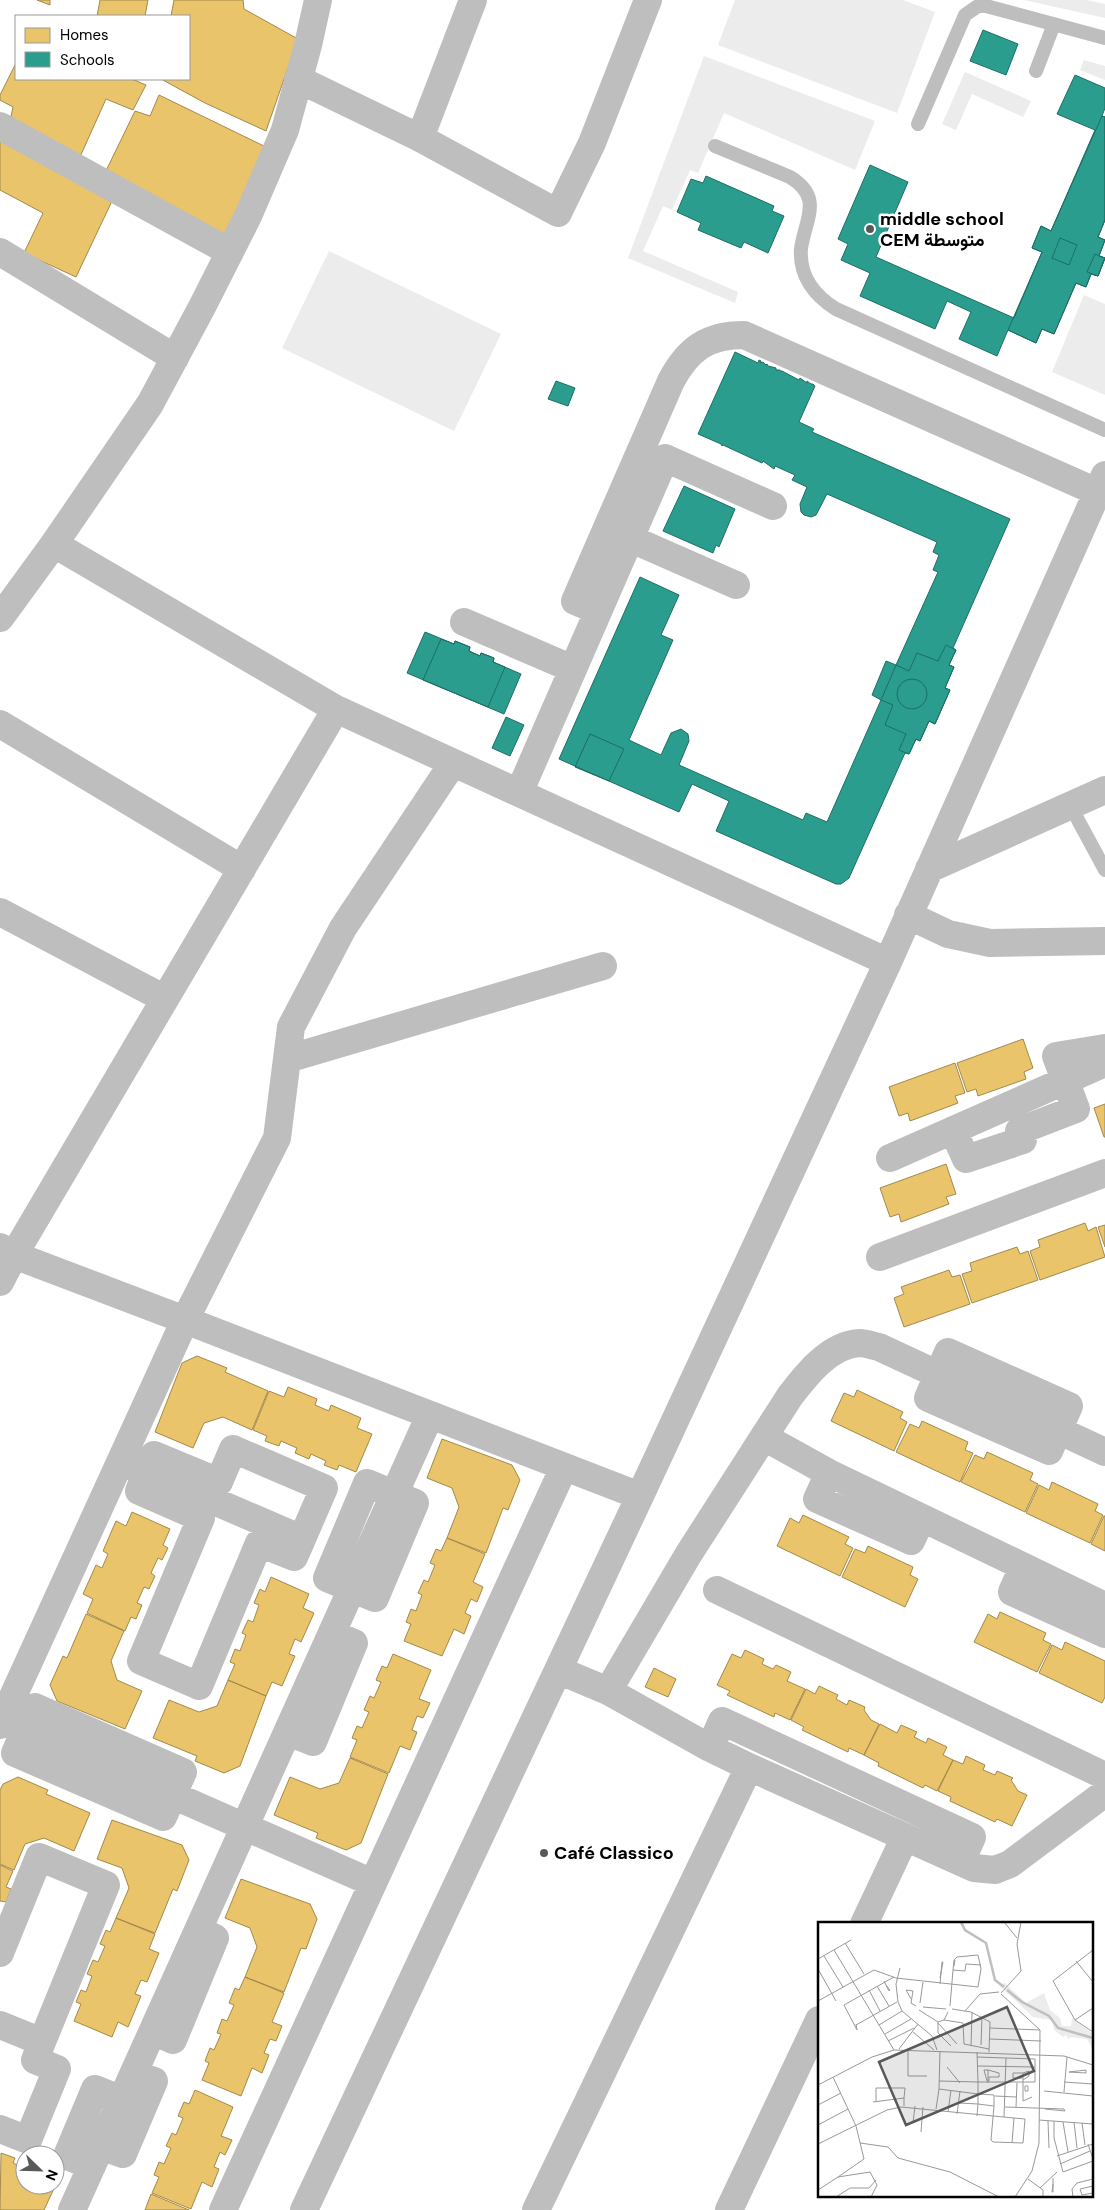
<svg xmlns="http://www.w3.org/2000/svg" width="1105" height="2210" font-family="'DM Sans',Vazirmatn,sans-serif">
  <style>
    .green { fill: #ececec }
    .homes { fill: #e9c46a; stroke: #a3894a }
    .schools { fill: #2a9d8f; stroke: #1d6e64 }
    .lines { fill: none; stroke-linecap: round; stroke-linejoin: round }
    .service { stroke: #bebebe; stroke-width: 14 }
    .minor { stroke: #bebebe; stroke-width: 28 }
    .poi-dot { fill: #595959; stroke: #fff; stroke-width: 2 }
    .labels { text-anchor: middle; stroke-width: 5; stroke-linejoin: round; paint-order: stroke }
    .poi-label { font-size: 18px; font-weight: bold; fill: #000; stroke: #fff; text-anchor: start }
    .inset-river { fill: none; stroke: #bfbfbf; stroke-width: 2.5 }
    .inset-road { fill: none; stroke: #999; stroke-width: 1 }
    .view { fill: #595959; fill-opacity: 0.15; stroke: #595959; stroke-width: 2.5 }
    .inset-edge { fill: none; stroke: #000; stroke-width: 2.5 }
  </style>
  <rect width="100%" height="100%" fill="#fff"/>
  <!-- green -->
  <path class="green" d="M735,0h168l32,12 -38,101 -179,-68z
    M1024,0h63l18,4v14z
    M704,56l171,65 -20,49 -131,-57 -26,60 -8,-3 -18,40 -9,-4 -20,45 95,41 -3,11 -107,-45z
    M1084,60l21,6v14l-25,-10z
    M965,72l66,29 -8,16 -51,-23 -16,36 -14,-6z
    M329,251l172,83 -47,97 -172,-83z
    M1084,295l21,9v91l-53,-23z"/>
  <!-- homes -->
  <path class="homes" d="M37,0h13v5z
    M100,0h48l-3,16h-48z
    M174,0h69l1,9 54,30 -32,92 -61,-28 -44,-24h28v-63h-18z
    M16,63v16h116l14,6 -13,25 -27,-11 -27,60 -70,-33 4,-19 -13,-7v-5z
    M159,95l107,52 -39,92 -124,-62 32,-66 15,5z
    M0,139l113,60 -37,78 -52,-24 19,-40 -43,-23z
    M1023,1039l10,29 -9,4 2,7 -48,17 -2,-7 -9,3 -10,-29z
    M955,1063l10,30 -10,3 3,7 -48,18 -2,-8 -9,3 -10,-29z
    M1105,1104v33h-1l-10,-29z
    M946,1164l10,30 -10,3 3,7 -48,18 -2,-8 -9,3 -10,-29z
    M1085,1223l3,8 8,-4 9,30 -65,23 -10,-29 10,-4 -2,-7z
    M1105,1225v22l-7,-20z
    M1017,1247l3,7 8,-3 10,29 -66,23 -10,-29 10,-3 -2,-8z
    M949,1270l3,7 8,-2 10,29 -66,23 -10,-29 10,-4 -3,-7z
    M197,1356l30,12 -2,4 43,19 -16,39 -29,-13 -19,6 -11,25 -38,-16 27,-69z
    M288,1387l29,12 -2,6 14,6 2,-6 30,13 -4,10 15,6 -16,38 -17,-7 -2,5 -13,-5 2,-4 -15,-7 -2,5 -14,-6 2,-5 -16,-7 -2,5 -14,-5 2,-5 -14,-6 16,-39 15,6z
    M857,1390l46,22 -3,6 7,4 -13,29 -63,-30 13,-28 10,4z
    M922,1421l46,21 -3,8 8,3 -13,29 -64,-30 14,-28 9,4z
    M442,1439l70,26 8,15 -12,30 -5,-2 -17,45 -39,-15 12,-31 -7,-19 -25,-10z
    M987,1452l46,21 -3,7 8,4 -13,28 -64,-30 14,-27 9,4z
    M1052,1482l46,22 -3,7 8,4 -13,28 -64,-30 13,-28 10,5z
    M132,1512l38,17 -7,16 5,3 -6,12 -4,-2 -7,15 4,3 -6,13 -5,-2 -7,16 5,2 -6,14 -5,-2 -6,14 -38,-18 6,-14 -10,-5 13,-29 6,3 6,-14 -5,-3 13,-30 10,5z
    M803,1515l46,22 -4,7 8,4 -13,28 -63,-30 13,-28 9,5z
    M1104,1516h1v35l-14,-7z
    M447,1538l38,16 -12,28 10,5 -6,15 -6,-3 -6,14 6,3 -7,18 -10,-5 -12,27 -38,-15 7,-17 -5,-2 5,-13 5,2 6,-16 -4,-2 6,-13 4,2 7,-17 -5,-2 6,-14 5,2z
    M868,1546l45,21 -3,8 8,4 -13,28 -63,-30 13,-28 10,4z
    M271,1577l38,17 -6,14 11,5 -13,29 -6,-3 -6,15 6,2 -13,30 -10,-4 -6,14 -38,-16 7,-16 -5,-2 5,-13 5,2 6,-16 -4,-2 6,-13 5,2 6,-17 -5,-2 6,-14 5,3z
    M1000,1612l46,21 -3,7 8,4 -14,28 -63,-30 14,-28 9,5z
    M86,1614l38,17 -13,30 6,19 25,11 -17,38 -68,-28 -7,-16 13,-29 4,2z
    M1065,1642l40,19v36l-3,6 -63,-30 13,-28 10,5z
    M745,1650l19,9 -2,5 11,5 3,-4 15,7 -4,9 18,8 -15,31 -15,-7 -1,4 -47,-22 3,-4 -13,-6 15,-31 9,4z
    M393,1654l38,16 -12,29 11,4 -7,15 -6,-2 -5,14 5,2 -7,18 -10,-4 -11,27 -39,-16 7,-17 -5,-2 5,-12 5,2 7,-16 -5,-2 6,-14 4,2 7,-16 -5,-2 6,-14 5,2z
    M654,1668l22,11 -8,18 -23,-10z
    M228,1680l38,16 -26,70 -16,7 -29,-12 2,-5 -44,-18 16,-38 30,12 18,-6z
    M819,1686l19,9 -2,4 11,6 2,-5 16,7 -1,3 7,10 8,4 -15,31 -15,-7 -1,4 -46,-22 2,-3 -13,-7 15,-31 9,5z
    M880,1724l17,9 4,-8 16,7 -3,5 12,6 2,-5 19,9 -4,8 10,5 -16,31 -12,-6 -2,3 -45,-22 1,-3 -15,-8z
    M966,1756l19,9 -2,5 12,5 2,-4 16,7 -2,2 7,11 9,4 -15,31 -15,-7 -2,3 -45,-21 1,-4 -13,-6 15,-31 10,4z
    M350,1758l38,16 -27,69 -15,7 -30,-12 2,-5 -44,-18 16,-38 30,12 19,-6z
    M18,1777l30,13 -2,4 44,19 -16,38 -30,-13 -19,6 -11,26 -14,-6v-74l3,-6z
    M112,1820l70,25 7,15 -12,31 -4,-2 -18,44 -39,-15 13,-30 -7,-20 -25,-9z
    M0,1865l13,6 -7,16 5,2 -5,13 -6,-1z
    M241,1879l69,25 7,15 -11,30 -5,-1 -17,44 -39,-15 12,-30 -7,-19 -25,-10z
    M116,1918l39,16 -6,15 10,4 -12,29 -6,-2 -6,14 6,2 -13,31 -10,-5 -6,15 -38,-16 7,-17 -5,-2 5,-12 5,2 6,-16 -5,-2 6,-14 5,2 7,-16 -5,-2 6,-14 4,2z
    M245,1977l39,16 -12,29 10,4 -6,15 -6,-2 -6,14 5,2 -7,18 -10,-5 -11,28 -39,-16 7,-17 -4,-2 5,-13 4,2 7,-16 -4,-1 5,-14 5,2 7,-16 -5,-2 6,-15 4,2z
    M195,2090l38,17 -12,29 11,4 -7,15 -5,-3 -6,15 5,2 -7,18 -10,-5 -11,27 -39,-16 7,-16 -5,-2 5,-13 5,2 7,-16 -5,-2 6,-13 4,2 7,-17 -5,-2 6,-14 5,2z
    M1,2153l14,5 -2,5 12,6v16h30v-4l2,1 -13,28h-44z
    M151,2194l38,16h-44z"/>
  <!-- schools -->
  <path class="schools" d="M983,30l35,14 -12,31 -36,-14z
    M1075,75l30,13v20l-3,8 3,1v103l-7,17 7,3 -6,16 6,2 -7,18 -7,-2 -5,13 -10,-4 -22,51 -12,-5 -6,14 -28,-13 -11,26 -38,-17 12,-27 -24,-11 -12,28 -75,-33 10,-23 -29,-13 7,-16 -10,-5 32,-74 38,17 -32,75 138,61 28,-66 -10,-4 9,-22 10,5 44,-101 -38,-16z
    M1102,116l3,1v103l-7,17 7,3 -6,16 6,2 -7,18 -7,-2 -5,13 -10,-4 -22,51 -12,-5 -6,14 -28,-13 34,-78 -10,-4 9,-22 10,5z
    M706,176l68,30 -2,5 12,5 -16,37 -24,-11 -3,6 -43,-18 3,-7 -24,-11 14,-33 12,4z
    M1060,238l17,7 -8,20 -17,-7z
    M1095,254l10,4 -7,18 -11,-4z
    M735,352l23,11 1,-3 2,1 -1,2 3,-1 3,3 1,-1 1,2 8,2v2h4v1h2l17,9 1,-2 7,5v-2l4,3h2l2,2 -16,36 15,7 -2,3 198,87 -57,129 3,2 -7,15 5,2 -9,21 5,2 -15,34 -6,-3 -9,20 -4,-2 -7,15 -4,-1 -56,125 -8,6h-5l-120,-53 13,-30 -37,-17 -13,28 -120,-53 81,-182 39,18 -18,40 12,5 -44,100 32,15 10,-22 10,-4 7,5 1,7 -10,24 124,55 3,-7 21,9 54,-122 -9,-5 14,-34 10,4 42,-93 -5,-2 6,-15 -6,-3 4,-10 -110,-48 -11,21 -5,2 -7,-2 -3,-3 -1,-8 7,-17 -15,-7 3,-5 -20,-9 -1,3 -11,-8 -1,2 -39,-18 -1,1 -1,-2 -23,-10z
    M556,381l19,7 -7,18 -20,-7z
    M684,486l51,23 -16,38 -3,-2 -3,8 -50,-22z
    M425,632l29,12 1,-3 15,6 -1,4 11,5 1,-3 13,5 -1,4 28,12 -17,40 -97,-41z
    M441,639l13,5 1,-3 15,6 -1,4 11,5 1,-3 13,5 -1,4 12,5 -17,40 -65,-27z
    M946,645l10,5 -7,15 5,2 -9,21 5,2 -15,34 -6,-3 -9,20 -4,-2 -7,15 -10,-4 7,-16 -21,-9 8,-20 -12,-5 15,-35 13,6 8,-18 21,8z
    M897 694a15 15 0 1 1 30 0a15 15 0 1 1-30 0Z
    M506,717l18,8 -14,31 -18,-8z
    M590,734l34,15 -15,32 -34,-14z"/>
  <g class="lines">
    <!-- service -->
    <path class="service" d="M1036,71l18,-47
      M918,124l47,-109 13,-9h8l119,32
      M715,146l75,31c34,21 15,42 11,72 -2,27 14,47 35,60l269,121
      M1071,807l34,63"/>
    <!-- minor -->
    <path class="minor" d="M298,79l122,59 53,-138
      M0,126l230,126
      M420,138l138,75 34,-70 56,-143
      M0,252l175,106
      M613,531l123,54
      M54,544l282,165
      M598,611l-23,-10 96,-220c17,-32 36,-46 73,-46l353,157
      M0,618l54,-74 96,-140 52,-97 46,-91 37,-86 23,-85 10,-45
      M464,622l109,47
      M0,724l242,145
      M519,793l146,-335 108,48
      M929,869l176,-79
      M0,912l165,87
      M908,915l40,19 42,9 115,-2
      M287,1059l316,-93
      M953,1130l13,29 57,-19 -4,-9 57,-22 -20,-53 49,-8
      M890,1158l215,-95
      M0,1247l14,8 322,-546 552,253
      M880,1257l225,-84
      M0,1282l14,-27 171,65 92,-182 14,-111 52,-99 110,-165
      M948,1352l121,54 -20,45 -121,-53z
      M764,1437l65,36 276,133
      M121,1461l181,78 -8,18 -35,-14 -60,143 -58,-25 60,-143 -62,-27 15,-36 65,27 14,-33 91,39 -22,51
      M829,1473l-12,26 94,42 11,-23
      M367,1483l48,20 -40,95 -48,-20z
      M1023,1567l-11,25 93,42
      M717,1590l388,186
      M558,1670l50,21 102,57 39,19 225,101 21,2 15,-6 95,-71
      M608,1691l80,-136 102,-159c16,-21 40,-52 70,-53 6,0 13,3 19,4l226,105
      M35,1707l148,65 -20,45 -148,-64z
      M8,1723l365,160
      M0,1725l185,-405 455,176
      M288,1732l25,10 41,-99 -22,-9
      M710,1748l12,-27 250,116 -11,25
      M864,1924l41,-87
      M0,1953l39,-96 67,28 -64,157
      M0,2025l42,17 -7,18 22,9 -29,71 -28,-11
      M153,2031l20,9 42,-102 -4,-2
      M101,2146l22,8 31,-73 -20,-7
      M92,2166l-25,-10 28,-67 27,11
      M72,2210l358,-795
      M223,2210l341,-743
      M304,2210l336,-714 248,-534 217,-487
      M536,2210l213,-443
      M729,2210l90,-190"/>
  </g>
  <!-- markers -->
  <g class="poi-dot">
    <circle cx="870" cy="229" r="5"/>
    <circle cx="544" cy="1853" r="5"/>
  </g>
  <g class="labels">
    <!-- poi labels -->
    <g class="poi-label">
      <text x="880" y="225">middle school<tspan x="880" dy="21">CEM متوسطة</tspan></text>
      <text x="554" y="1859">Café Classico</text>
    </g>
  </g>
  <!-- overview -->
  <g transform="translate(818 1922)">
    <rect width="275" height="275" fill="#fff"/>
    <path d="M187,61l21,20 18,-10 6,17 10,8 2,8h9l1,-8 21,16v16l-6,-11 -16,-2 -3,2 -2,-4 -3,2 -9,-7 -2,-10 -19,-3 -34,-32z" fill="#ececec"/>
    <path class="inset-river" d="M143,0l4,8 21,13 9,37 9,7M189,68l15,12 27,14 9,12 35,10"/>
    <path class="inset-road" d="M186,0l13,16M27,21l19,31M16,28l60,100M275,28l-40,31 22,39 18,12M6,34l19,31M0,37l33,-19M258,39l17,21M82,46l-4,16 2,18 4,9 30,25 5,14M0,47l18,32M135,48l12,1 1,-7 15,1M66,59l5,10 1,-1 -4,-5M122,62l2,-22h1l-3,16M59,64l12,20M51,68l11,21M183,71l20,-22 -4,-27 4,-22M183,72l39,36M93,77l-5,-9 7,1 -2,12 5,3M0,79l56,-31 22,8 82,9 3,-18 -3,-14 -21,2 -3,3M102,81l3,-21M132,84l3,-36 1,-10h1l-1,6M105,85l23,2M134,87l19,3 19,10 -1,30M101,88l19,12 6,-2 4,-8M147,89l15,-17 19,-2M126,98l19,3 1,21 25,5M257,98l18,-12M120,100v11l13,13M120,101l19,21M38,102l1,6 -13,-25 50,-28M38,103l41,-23M61,103l23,-14M172,106l50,2 -1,113 -7,28 -17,26M95,110l21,18M67,112l26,-15M172,117l51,2M70,119l26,-13M163,123l1,-28M153,124l1,-34M81,127l19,-25M90,128v26h19M122,129l-1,38 39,5v10l16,2 -3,34 2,2 30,1 2,-24 -11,-1 -2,25M159,130l1,30h57v-23l-58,-2M160,144l57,1M129,145l13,16M170,148h-4l3,11h2v-4h10v-4l-11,-3v13M268,148v3l-17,-1zM205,151h-10v5h10M15,155l23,49 8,33 -26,18M205,158l6,-4v-5l-6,2v28l9,-4M121,159l39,1v12l16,1v11M246,160l29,2M0,163l54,-28 22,-7 170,6 29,9M207,164h3v5h-3zM226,169l49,5M246,170l3,-35M177,174l21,1M58,179v-13h29l-1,10M55,180l31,-4v8M141,181l19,1 -1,12M0,183l23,-12M187,185l59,2 1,2 -20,-2M198,185l1,-24M118,187l3,-20M130,190l3,-22M139,192l3,-23M186,195l2,-59M221,198l54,4M230,199l1,27M236,199v17l9,34 30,-11M245,200l5,30M256,200l3,26M95,201l2,-17M264,201l3,22M0,203l30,-16M103,210l2,-25M42,221l28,4 10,11 52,14 49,25M0,222l69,-34 14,-3 113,11M270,222l5,15M239,234l36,-12M242,242l30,-13M235,256v14h-1l1,-8M210,257l15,11v7M275,264l-13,3 2,6 11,-2M222,266l17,-16M0,268l20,-13 32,-5 7,13 -6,12M18,275l14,-9h19l7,-8M255,275l-1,-8 5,-6 16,-4"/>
    <path class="view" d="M189,85l27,64 -128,54 -27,-63z"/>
    <rect width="275" height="275" class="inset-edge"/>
  </g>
  <!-- legend -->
  <rect x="15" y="15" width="175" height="65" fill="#ffffff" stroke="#999999"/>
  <rect x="25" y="28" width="25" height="15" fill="#e9c46a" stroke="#999999"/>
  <text x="60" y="40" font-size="15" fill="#000000">Homes</text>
  <rect x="25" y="52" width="25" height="15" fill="#2a9d8f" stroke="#999999"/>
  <text x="60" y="65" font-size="15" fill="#000000">Schools</text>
  <!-- north arrow -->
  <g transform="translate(40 2170) rotate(113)"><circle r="24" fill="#ffffff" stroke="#999999"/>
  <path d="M0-4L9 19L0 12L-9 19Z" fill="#595959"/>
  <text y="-8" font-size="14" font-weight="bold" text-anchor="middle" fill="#000000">N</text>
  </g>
</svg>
